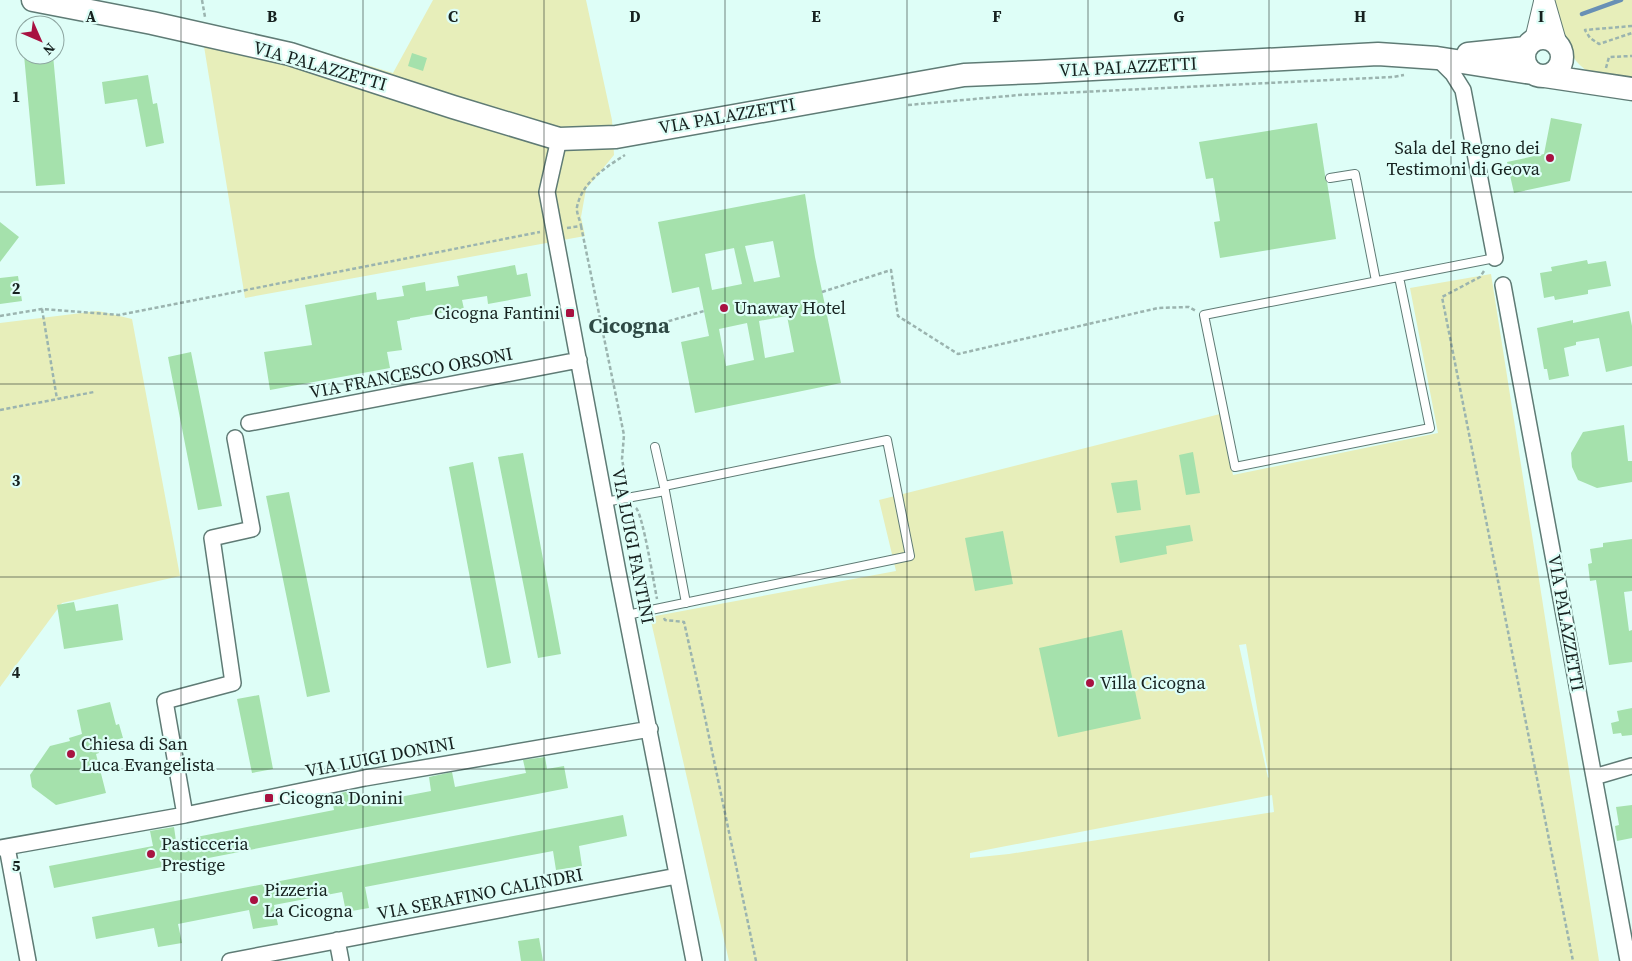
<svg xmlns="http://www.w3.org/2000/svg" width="1632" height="961" font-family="'Source Serif 4',serif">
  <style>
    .green { fill: #e7eeba; fill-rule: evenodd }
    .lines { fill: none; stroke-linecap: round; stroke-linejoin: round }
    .stream { stroke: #6890b5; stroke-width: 4.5 }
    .building { fill: #a5e1ac; fill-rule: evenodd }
    .service-casing { stroke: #5f7b75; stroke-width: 10 }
    .minor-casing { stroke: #5f7b75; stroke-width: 18 }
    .tertiary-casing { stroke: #5f7b75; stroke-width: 22 }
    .secondary-casing { stroke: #5f7b75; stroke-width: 25 }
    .path { stroke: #9bb4af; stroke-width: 2.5; stroke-dasharray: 4 2.5; stroke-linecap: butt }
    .service { stroke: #fff; stroke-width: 8 }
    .minor { stroke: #fff; stroke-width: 15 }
    .tertiary { stroke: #fff; stroke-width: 20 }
    .secondary { stroke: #fff; stroke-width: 22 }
    .grid { fill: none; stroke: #16211f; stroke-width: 1; stroke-opacity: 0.55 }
    .poi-dot { fill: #a81241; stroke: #defef7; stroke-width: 2 }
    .labels { text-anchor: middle; stroke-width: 4.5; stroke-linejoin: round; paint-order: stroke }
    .street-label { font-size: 18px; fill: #16211f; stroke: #defef7 }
    .poi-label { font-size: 18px; fill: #16211f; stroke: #defef7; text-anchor: start }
    .district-label { font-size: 22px; font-weight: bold; fill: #2f4a45; stroke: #defef7 }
    .grid-label { font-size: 16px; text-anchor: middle; font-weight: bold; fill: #16211f; stroke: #defef7; stroke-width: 4.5; stroke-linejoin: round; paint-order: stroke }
  </style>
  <rect width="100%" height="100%" fill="#defef7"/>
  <!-- green -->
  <path class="green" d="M433,0h153l26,120 2,35 -28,34 -5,28 4,19 -340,62 -43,-264 65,10 27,-1 99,30z
    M1554,0h78v83c-13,-3 -26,-5 -38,-9 -29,-11 -32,-48 -40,-74z
    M1491,274l108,687h-870l-79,-344 246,-46 -17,-71 341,-86 13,61 205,-42 -28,-145zM1246,644l23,133 -1,1 -29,-133zM1272,795l2,17 -265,42 -39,4v-5z
    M98,311l34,8 48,257 -118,27 -62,84v-364z"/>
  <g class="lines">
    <!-- stream -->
    <path class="stream" d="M1582,14l39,-14"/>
  </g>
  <!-- building -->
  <path class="building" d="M412,53l15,5 -4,13 -15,-5z
    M24,55h29l12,129 -29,2z
    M148,75l5,29 4,-1 7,40 -18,4 -9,-48 -32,5 -3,-22z
    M1551,118l31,6 -12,57 -56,12 -7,-31 37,-8z
    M1317,123l8,52v4l2,3 9,57 -116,19 -6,-36 6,-1 -7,-43 -7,1 -7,-37z
    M805,194l10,63 26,126 -146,30 -14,-71 28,-6 -10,-49 -27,6 -14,-71zM773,241l7,36 -26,5 -9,-36zM734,248l8,36 -30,6 -7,-36zM787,316l7,36 -29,6 -6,-37zM747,323l7,37 -28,6 -7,-37z
    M0,222l19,15 -19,25z
    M1587,260l1,4 18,-3 5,25 -23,4v4l-33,6 -1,-4 -10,2 -4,-25 12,-2 -1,-4z
    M515,265l2,10 10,-2 4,23 -43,8 -1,-8 -25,4 2,9 -54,9v1l-13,2 5,29 -15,2 3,16 -120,22 -6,-38 48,-7 -7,-40 71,-13 1,8 27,-4 -2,-10 23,-4 1,9 33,-5 -2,-10z
    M18,276l4,25 -22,3v-26z
    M1629,311l3,15v40l-26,6 -7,-34 -23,4v3l-12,3 5,28 -20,4 -2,-11h-3l-7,-41 36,-8v3z
    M191,352l31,154 -24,4 -30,-153z
    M1624,425l4,36h4v21l-35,6 -19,-8 -6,-13 -1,-14 12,-21z
    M1193,452l7,41 -14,2 -7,-40z
    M523,453l38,201 -23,4 -40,-201z
    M473,462l38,201 -24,5 -38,-201z
    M1137,480l4,30 -24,3 -6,-30z
    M289,492l41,200 -23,5 -41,-201z
    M1190,525l3,16 -27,5 1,8 -47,9 -5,-27z
    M1003,531l10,53 -38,7 -10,-53z
    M1632,539v52l-8,1 5,39 3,-1v32l-23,3 -13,-85 -6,1 -2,-17 4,-1 -2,-14 13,-2v-4z
    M74,602l2,9 42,-7 5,36 -59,9 -7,-44z
    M1122,630l19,89 -83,18 -19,-89z
    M259,695l14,74 -21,4 -15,-74z
    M110,702l6,23 3,-1 4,14 -26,6 2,9 -3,1 10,39 -50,12 -24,-18 -2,-12 20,-29 20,-5 -1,-3 13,-4 -5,-24z
    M1632,708v27l-10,1 -1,-3 -8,1 -2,-11 8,-2 -2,-10z
    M545,757l2,12 17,-3 4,22 -514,100 -5,-22 104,-20 -3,-15 24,-4 2,14 158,-31 -3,-15 24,-5 3,15 73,-14 -2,-14 23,-5 3,15 71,-14 -3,-13z
    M1632,805v33l-15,3 -2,-15 4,-1 -3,-18z
    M623,815l4,21 -48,10 3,20 -26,4 -3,-19 -188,36 4,21 -23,4 -4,-20 -68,13 4,20 -25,4 -4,-19 -71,14 4,19 -24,4 -4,-19 -58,11 -4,-22z
    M539,938l4,23h-22l-3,-20z"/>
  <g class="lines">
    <defs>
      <path id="service" d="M1330,178l25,-4 21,107
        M1399,277l31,151 -195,39 -31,-152 291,-57
        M665,491l21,112
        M605,502l60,-11 -10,-44
        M627,615l283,-59 -23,-116 -223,46"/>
      <path id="minor" d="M1437,58l16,16 10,16 32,168
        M559,139l-12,53 71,380 76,389
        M1503,285l125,676
        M249,423l330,-63
        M1594,777l38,-11
        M185,815l-20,-114 68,-18 -21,-145 40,-9 -17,-91
        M7,847l21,114
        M0,848l185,-33 180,-37 285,-49
        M337,940l4,21
        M230,961l447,-85"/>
      <path id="tertiary" d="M1544,0l13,45
        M1535,40l9,-38"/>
      <path id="secondary" d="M33,0l119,23 138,31 163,53 106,32 57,-2 348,-62 72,-3 342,-18 59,4 95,15
        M1524 57a19 19 0 1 1 38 0a19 19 0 1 1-38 0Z
        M1468,54l58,-6
        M1545,76l87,13"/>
    </defs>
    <!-- service casing -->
    <use href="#service" class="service-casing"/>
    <!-- minor casing -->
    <use href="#minor" class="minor-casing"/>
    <!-- tertiary casing -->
    <use href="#tertiary" class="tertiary-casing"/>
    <!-- secondary casing -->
    <use href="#secondary" class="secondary-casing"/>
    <!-- path -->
    <path class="path" d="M202,0l3,17
      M1632,26l-47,4 5,8 9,6 33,-11
      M1606,68l3,-11 23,-1
      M908,105l111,-10 374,-18 11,-2
      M581,226l43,209 -2,24 5,28
      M567,228l14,-2c-1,-6 -5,-14 -4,-19 5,-25 29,-40 48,-52
      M1484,271l-4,6 -38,20 131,664
      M822,292l69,-22 7,46 60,38 200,-46 31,-1 7,4
      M42,309l15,90
      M0,316l42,-7 77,6 421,-83
      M631,332l73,-21
      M0,410l94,-18
      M636,508c7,7 18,76 21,91
      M664,618l1,2 19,2 15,67 57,272"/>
    <!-- service -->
    <use href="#service" class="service"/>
    <!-- minor -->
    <use href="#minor" class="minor"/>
    <!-- tertiary -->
    <use href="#tertiary" class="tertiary"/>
    <!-- secondary -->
    <use href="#secondary" class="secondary"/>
  </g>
  <!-- grid -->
  <path class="grid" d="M181,0v961M363,0v961M544,0v961M725,0v961M907,0v961M1088,0v961M1269,0v961M1451,0v961M0,192h1632M0,384h1632M0,577h1632M0,769h1632"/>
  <!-- markers -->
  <g class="poi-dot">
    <circle cx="1550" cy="158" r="5"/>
    <circle cx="724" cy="308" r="5"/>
    <rect x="565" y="308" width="10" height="10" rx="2.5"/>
    <circle cx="1090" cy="683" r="5"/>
    <circle cx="71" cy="754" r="5"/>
    <rect x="264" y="793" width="10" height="10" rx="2.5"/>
    <circle cx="151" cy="854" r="5"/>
    <circle cx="254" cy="900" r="5"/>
  </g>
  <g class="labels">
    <!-- street labels -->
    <g class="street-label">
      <text transform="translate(320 66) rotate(16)" y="6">VIA PALAZZETTI</text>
      <text transform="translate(1128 67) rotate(-3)" y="6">VIA PALAZZETTI</text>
      <text transform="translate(727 116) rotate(-10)" y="6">VIA PALAZZETTI</text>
      <text transform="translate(411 373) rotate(-11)" y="6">VIA FRANCESCO ORSONI</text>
      <text transform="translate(633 546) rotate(79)" y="6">VIA LUIGI FANTINI</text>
      <text transform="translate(1566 623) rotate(80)" y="6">VIA PALAZZETTI</text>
      <text transform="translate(380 757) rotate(-11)" y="6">VIA LUIGI DONINI</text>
      <text transform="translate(480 894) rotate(-11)" y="6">VIA SERAFINO CALINDRI</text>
    </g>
    <!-- poi labels -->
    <g class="poi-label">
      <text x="1540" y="154" text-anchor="end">Sala del Regno dei<tspan x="1540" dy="21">Testimoni di Geova</tspan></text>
      <text x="734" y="314">Unaway Hotel</text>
      <text x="560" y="319" text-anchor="end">Cicogna Fantini</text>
      <text x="1100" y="689">Villa Cicogna</text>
      <text x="81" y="750">Chiesa di San<tspan x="81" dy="21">Luca Evangelista</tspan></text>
      <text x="279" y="804">Cicogna Donini</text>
      <text x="161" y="850">Pasticceria<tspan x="161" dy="21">Prestige</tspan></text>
      <text x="264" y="896">Pizzeria<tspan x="264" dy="21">La Cicogna</tspan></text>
    </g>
    <!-- district labels -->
    <g class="district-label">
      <text x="629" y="333">Cicogna</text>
    </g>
  </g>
  <g class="grid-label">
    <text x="91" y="22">A</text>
    <text x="272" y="22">B</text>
    <text x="453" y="22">C</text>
    <text x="635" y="22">D</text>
    <text x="816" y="22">E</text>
    <text x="997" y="22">F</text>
    <text x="1179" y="22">G</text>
    <text x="1360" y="22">H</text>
    <text x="1541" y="22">I</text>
    <text x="16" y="102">1</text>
    <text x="16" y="294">2</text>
    <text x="16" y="486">3</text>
    <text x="16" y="678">4</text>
    <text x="16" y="871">5</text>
  </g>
  <!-- north arrow -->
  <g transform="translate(40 40) rotate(135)"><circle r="24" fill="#defef7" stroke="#8ea6a1"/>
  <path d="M0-4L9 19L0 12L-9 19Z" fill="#a81241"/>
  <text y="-8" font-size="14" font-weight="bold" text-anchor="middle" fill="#16211f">N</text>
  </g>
</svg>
